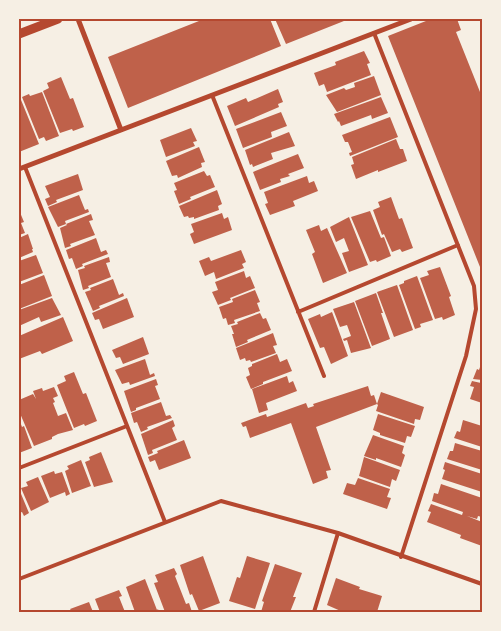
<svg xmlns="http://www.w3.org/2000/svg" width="501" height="631" font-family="'Golos Text',sans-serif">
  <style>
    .building { fill: #bf614a }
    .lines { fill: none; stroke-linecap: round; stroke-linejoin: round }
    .service { stroke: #b5482f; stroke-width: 4 }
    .minor { stroke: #b5482f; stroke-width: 5 }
    .tertiary { stroke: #b5482f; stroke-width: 9 }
    .neatline { fill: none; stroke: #b5482f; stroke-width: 2 }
  </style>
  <rect width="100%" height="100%" fill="#f6efe4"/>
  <!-- building -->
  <path class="building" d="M204,19h66l11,27 -153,62 -20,-51z
    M275,19h74l-63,25z
    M431,19h26l4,11 -5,2 26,65v175l-94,-236z
    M364,51l6,12 -3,1 4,11 -44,17 -3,-8 -5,2 -5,-13 22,-8 -1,-3z
    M374,76l7,19 -44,17 -11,-17 18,-7 2,2 9,-3 -1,-4z
    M61,77l9,22 3,-1 11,29 -11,4 -1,-2 -12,4 -17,-42 6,-3 -2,-5z
    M278,89l5,13 -5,2 1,3 -44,19 -8,-20 19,-8 2,4z
    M42,92l17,44 -13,5 -2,-4 -5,2 -17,-42 7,-3 1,2z
    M19,95l20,49 -20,8z
    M381,97l7,16 -16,6 -1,-4 -30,11 -2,-5 -1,1 -4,-8z
    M281,112l6,14 -16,6 1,5 -29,11 -7,-19z
    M390,117l8,20 -48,19 -1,-3 3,-1 -4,-10h-3l-3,-7z
    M191,128l6,13 -4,1 2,4 -29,11 -6,-17z
    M289,132l6,14 -24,7 2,6 -20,8 -1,-3 -2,1 -5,-15z
    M396,139l4,10h3l4,12 -29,11v-2l-22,9 -5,-14 3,-1 -2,-7z
    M199,147l6,15 -4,1 1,4 -24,11 -1,-3 -5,1 -6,-15z
    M298,154l6,14 -16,6 2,2 -10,3 1,3 -21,8 -7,-18z
    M204,171l3,5 3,-1 5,12 -25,10 1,2 -12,5 -5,-13 3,-1 -3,-7z
    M78,174l5,16 -27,10 1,2 -9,4 -3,-7 5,-2 -5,-11z
    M307,176l2,7 5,-2 4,10 -25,10 2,5 -25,9 -5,-11 3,-1 -4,-11z
    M217,190l5,14 -4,2 1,4 -25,9v-2l-5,1 -1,-2 -4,1 -5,-11z
    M79,195l6,15 3,-1 1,3 -24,9 1,3 -8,3 -10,-20z
    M391,197l8,22 3,-1 11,30 -11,4 -2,-3 -8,3 -8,-18 -2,1 -9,-25 7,-3 -2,-5z
    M19,210l5,12 -3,1 4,10 -6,2z
    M370,211l11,27 3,-1 7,19 -14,6 -1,-2 -6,2 -19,-45z
    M222,213l2,6 4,-2 4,13 -38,14 -4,-10 4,-2 -3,-8z
    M91,214l2,6 -4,1 6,14 -25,9 1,2 -6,2 -5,-20 7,-3 -1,-1z
    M349,217l19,48 -19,7 -7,-19 7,-2 -5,-13 -8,4 -6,-15z
    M319,225l2,6 6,-3 20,45 -24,10 -11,-29 3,-2 -9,-22z
    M28,234l5,15h-1l1,3 -14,6v-20z
    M96,238l5,14 5,-2 2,4 -26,10 1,2 -7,3 -4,-11 -3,1 -3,-9z
    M241,250l5,12 -4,2 2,4 -28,11 -2,-7 -9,4 -6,-15 10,-4 2,4z
    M36,255l7,18 -24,9v-21z
    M109,257l1,5 -4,1 5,14 -23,9 1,2 -6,2 -5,-20 7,-2 -1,-2z
    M440,267l11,29 -2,1 6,18 -12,5 -1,-3 -7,2 -15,-41 9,-3 -2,-4z
    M244,271l2,7 4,-2 5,12 -25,10 1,2 -13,5 -6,-13 6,-2 -3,-8z
    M44,275l8,21 -33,13v-24z
    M417,276l16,44 -13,4 1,3 -6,2 -16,-44 5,-2v-2z
    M113,279l6,16 4,-2 1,3 -25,10 1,2 -7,3 -8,-19 6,-2 -1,-2z
    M397,285l16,45 -19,7 -17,-45z
    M255,290l5,12 -3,1 3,8 -26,9 1,3 -7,2 -2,-7 -3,1 -4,-12 14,-5 -1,-3z
    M376,293l7,20h-2l9,26 -18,7 -17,-45z
    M52,298l9,17 -20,7 -2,-5 -20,9v-16z
    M127,298l7,19 -31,12 -4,-10 -4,1 -3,-7z
    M354,302l17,46 -20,5 -4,-13 -3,1 -1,-2 8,-3 -4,-11 -7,2 -7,-18z
    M332,312l16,44 -17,8 -7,-17 -4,1 -12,-29 12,-5 1,3z
    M260,313l3,6 3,-1 5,12 -24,10 1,2 -12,5 -4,-13h2l-3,-8 7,-2 -1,-2z
    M63,317l10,24 -31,13 -2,-3 -21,8v-23z
    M273,333l4,12 -4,1 3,7 -25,9 -1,-2 -4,1 -1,-3 -5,2 -4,-12z
    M143,337l6,17 -26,10 -3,-7 -4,1 -4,-8z
    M277,354l3,8 7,-3 5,12 -29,11v2l-12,5 -5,-12 4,-2 -2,-7 4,-2v-2z
    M145,359l5,16 4,-2 1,3 -25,9 -1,-3 -7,2 -7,-14z
    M482,361v42l-12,-4 4,-12 -4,-1 2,-5 9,2 1,-3 -9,-1 4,-10 2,1z
    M74,372l9,22 3,-1 11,28 -12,5 -1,-2 -10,4 -17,-43 9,-4 -2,-5z
    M287,376l2,7 4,-2 4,10 -31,12 2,7 -9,3 -7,-24z
    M156,379l2,6 -3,1 5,13 -24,9v2l-5,2 -7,-21z
    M368,386l3,10 3,-1 3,9 4,-12 43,15 -4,13 -5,-1 -1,5 -38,-13 2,-6 -1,-1 -61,23 15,43 -5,1 2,7 -15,6 -22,-61 -41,15 -4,-12 -3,1 -2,-4 25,-9 1,3 39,-14 2,5 6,-2 -1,-2z
    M54,387l4,9 -5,2 2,4 -2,1 5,13 8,-3 7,17 -15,4 -6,3v2l-18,7 -15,-35v-11l14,-6 3,5 -3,-8 9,-3 1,3z
    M161,402l5,14 4,-1 2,3 -25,9 1,2 -7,3 -4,-10 -3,1 -3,-10z
    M378,414l37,12 -4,11 -4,-1 -2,7 -25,-8v-2l-7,-3z
    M19,419l3,8 2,-1 8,22 -13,5z
    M173,420l2,6 -3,2 5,12 -25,10 1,3 -5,2 -7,-21z
    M463,420l19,6v21l-28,-9 3,-7 3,1z
    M373,435l31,11 -2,7 3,2 -4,12 -25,-9v2l-12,-4z
    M184,440l7,18 -32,12 -4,-10 -5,2 -2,-5 10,-4 -1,-2z
    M455,443l27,8v19l-35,-11 3,-8h3z
    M101,452l12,30 -19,5 -9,-25 5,-2 -1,-3z
    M364,457l36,13 -4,11 -4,-2 -2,8 -31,-11z
    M81,460l10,26 -19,7 -7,-22 4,-2 -2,-3z
    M445,462l37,12v18l-40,-13 3,-9 -2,-1z
    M54,471l1,3 7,-2 8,22 -4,2 -1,-4 -15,6 -9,-22z
    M38,477l11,25 -18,9 -10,-23 7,-2 -2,-4z
    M358,478l32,11 -3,8 4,1 -4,11 -44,-15 4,-11 8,2z
    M441,484l41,14v19l-4,-1 -1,3 -10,-3 15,6v24l-22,-8 1,-3 -34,-13 4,-10 -3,-1 3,-7 31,11 1,-3 -31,-11 2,-8 4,1z
    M19,489l10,24 -5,3 -2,-4 -3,1z
    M203,556l17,47 -21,8 -7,-17 -2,1 -10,-30z
    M247,556l23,7 -15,46 -26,-8 8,-24 3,1z
    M275,564l27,9 -9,24h3l-6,15h-29l3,-10 -2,-1z
    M174,568l3,6 -2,2 11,28 3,-1 3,9h-27l-11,-29 4,-1 -3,-7z
    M336,578l24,9 -1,2 23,7 -5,16h-34l-16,-7z
    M145,579l12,31 1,-1 1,3h-24l-9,-25z
    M119,590l3,6 -3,1 6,15h-25l-5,-13z
    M89,602l4,10h-21l-2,-3z"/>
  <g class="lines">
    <!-- service -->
    <path class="service" d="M374,33l100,253 2,23 -10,47 -65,201
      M212,95l112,281
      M25,167l140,355
      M298,312l160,-67
      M19,468l108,-42
      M19,579l202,-78 117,32 144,51
      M314,612l24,-79"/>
    <!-- minor -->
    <path class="minor" d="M78,19l43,111
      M19,169l392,-150"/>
    <!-- tertiary -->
    <path class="tertiary" d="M19,34l39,-15"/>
  </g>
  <!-- border -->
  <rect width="501" height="631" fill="none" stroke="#f6efe4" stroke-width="40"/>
  <rect x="20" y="20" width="461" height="591" class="neatline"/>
</svg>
